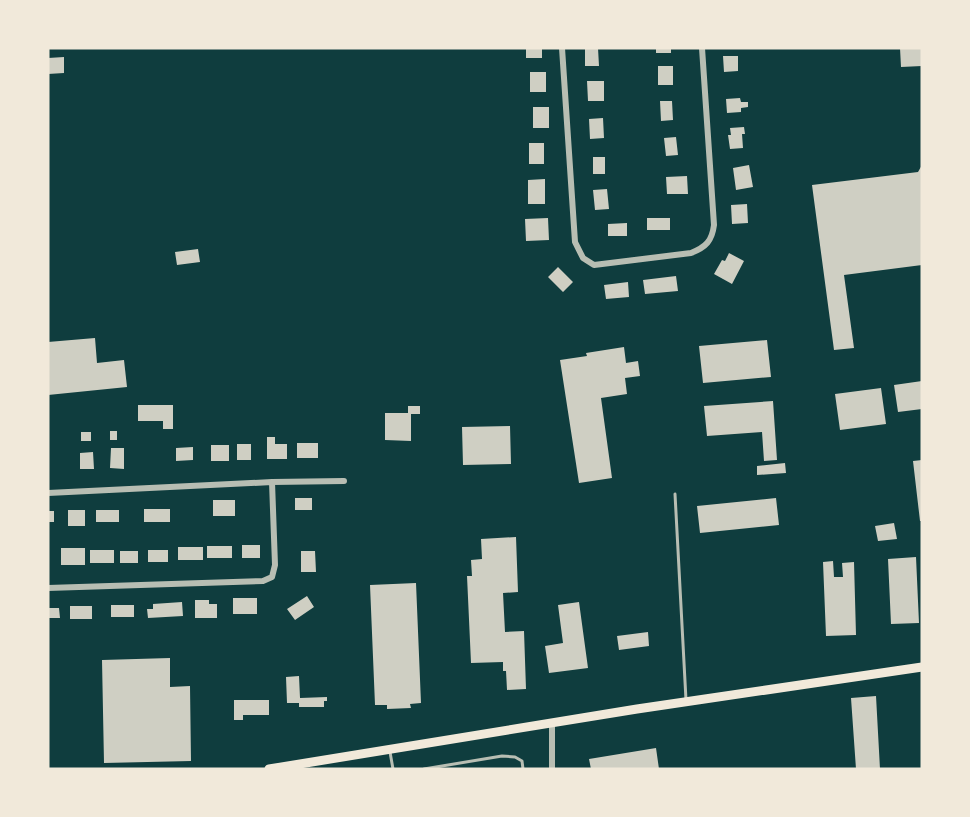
<svg xmlns="http://www.w3.org/2000/svg" width="970" height="817" font-family="'PT Sans Narrow',sans-serif">
  <style>
    .building { fill: #cfcfc3 }
    .lines { fill: none; stroke-linecap: round; stroke-linejoin: round }
    .service { stroke: #b8beb3; stroke-width: 3 }
    .minor { stroke: #b8beb3; stroke-width: 6 }
    .secondary { stroke: #f1e9da; stroke-width: 9 }
  </style>
  <rect width="100%" height="100%" fill="#0f3d3e"/>
  <!-- building -->
  <path class="building" d="M526,48h16v10h-16z
    M585,48h13l1,18h-14z
    M656,48h15v5h-15z
    M900,48h22v18l-21,1z
    M723,56h15v15l-14,1z
    M64,57v16l-16,1v-16z
    M658,66h15v19h-15z
    M530,72h16v20h-16z
    M587,81h17v20h-16z
    M740,98l1,4h7v5l-7,1v4l-14,1 -1,-14z
    M660,101h12l1,19 -12,1z
    M533,107h16v21h-16z
    M603,118l1,20 -14,1 -1,-20z
    M744,127l1,7h-3l1,14 -13,1 -2,-14h3l-1,-7z
    M676,137l2,18 -12,1 -2,-18z
    M529,143h15v21h-15z
    M593,157h12v17h-12z
    M749,165l4,22 -17,3 -3,-22z
    M922,165v100l-78,10 10,73 -20,2 -22,-165 106,-13z
    M687,176l1,18h-21l-1,-17z
    M545,179v25h-17v-24z
    M607,189l2,20 -14,1 -2,-20z
    M747,204l1,19 -16,1 -1,-19z
    M548,218l1,22 -23,1 -1,-22z
    M647,218h23v12h-23z
    M627,223v13h-19v-12z
    M198,249l2,13 -23,3 -2,-13z
    M729,253l15,8 -12,23 -18,-10 8,-14 3,1z
    M558,267l15,15 -10,10 -15,-15z
    M676,276l2,15 -33,3 -2,-14z
    M628,282l1,15 -23,2 -2,-14z
    M95,338l2,25 27,-3 3,27 -79,8v-53z
    M767,340l4,37 -68,6 -4,-37z
    M624,347l2,16 12,-2 2,15 -15,2 2,16 -26,4 11,80 -33,5 -19,-123 27,-4 -1,-3z
    M922,381v28l-24,3 -4,-27z
    M881,388l5,36 -46,6 -5,-36z
    M773,401l4,59 -13,1 -2,-29 -55,4 -3,-30z
    M138,405h35v24h-10v-8h-25z
    M408,406h12v8h-9v27l-26,-1v-27h23z
    M510,426l1,38 -48,1 -1,-38z
    M110,431h7v9h-7z
    M81,432h10v9h-10z
    M267,437h8v7h12v15h-20z
    M297,443h21v15h-21z
    M237,444h14v16h-14z
    M211,445h18v16h-18z
    M193,447v13l-17,1v-13z
    M111,448h13v21l-14,-1z
    M93,452l1,17h-14v-16z
    M922,460v61h-2l-7,-60z
    M785,463l1,10 -29,2v-9z
    M295,498h17v12h-17z
    M776,498l3,27 -79,8 -3,-27z
    M213,500h22v16h-22z
    M144,509h26v13h-26z
    M68,510h17v16h-17z
    M96,510h23v12h-23z
    M48,511h6v11h-6z
    M894,523l3,16 -19,2 -3,-15z
    M516,537l2,55 -15,1 2,39 19,-1 2,58 -19,1 -1,-19h-3v-9l-32,1 -4,-87h5l-1,-16 11,-1 -1,-20z
    M242,545h18v13h-18z
    M207,546h25v12h-25z
    M178,547h25v13h-25z
    M61,548h24v17h-24z
    M90,550h24v13h-24z
    M148,550h20v12h-20z
    M120,551h18v12h-18z
    M301,551h14l1,21h-15z
    M916,557l3,66 -28,1 -3,-65z
    M833,561l1,16h9l-1,-14 12,-1 2,73 -30,1 -3,-74z
    M416,583l5,120 -11,1 1,4 -24,1v-4h-12l-5,-120z
    M307,596l7,11 -19,13 -8,-11z
    M233,598h24v16h-24z
    M195,600h14v4h8v14h-22z
    M182,602l1,14 -35,2 -1,-9h6v-5z
    M579,602l9,66 -39,5 -4,-27 18,-3 -5,-38z
    M111,605h23v12h-23z
    M70,606h22v13h-22z
    M48,608h11l1,10h-12z
    M648,632l1,14 -30,4 -2,-14z
    M170,658v29l20,-1 1,75 -87,2 -2,-103z
    M299,676l1,22 27,-1v4h-3v6h-25v-4h-12l-1,-26z
    M876,696l4,73h-24l-5,-71z
    M234,700h35v15h-26v5h-9z
    M656,748l3,21h-68l-2,-10z"/>
  <g class="lines">
    <!-- service -->
    <path class="service" d="M675,494l11,206
      M390,752l3,17
      M424,769l78,-13 13,1 7,4 1,8"/>
    <!-- minor -->
    <path class="minor" d="M562,48l13,194 8,16 11,7 97,-12c15,-6 21,-12 23,-28l-12,-177
      M48,493l224,-11 72,-1
      M48,588l215,-7 9,-4 3,-12 -3,-83
      M552,724v45"/>
    <!-- secondary -->
    <path class="secondary" d="M269,769l368,-60 285,-42"/>
  </g>
  <!-- border -->
  <rect width="970" height="817" fill="none" stroke="#f1e9da" stroke-width="99"/>
</svg>
